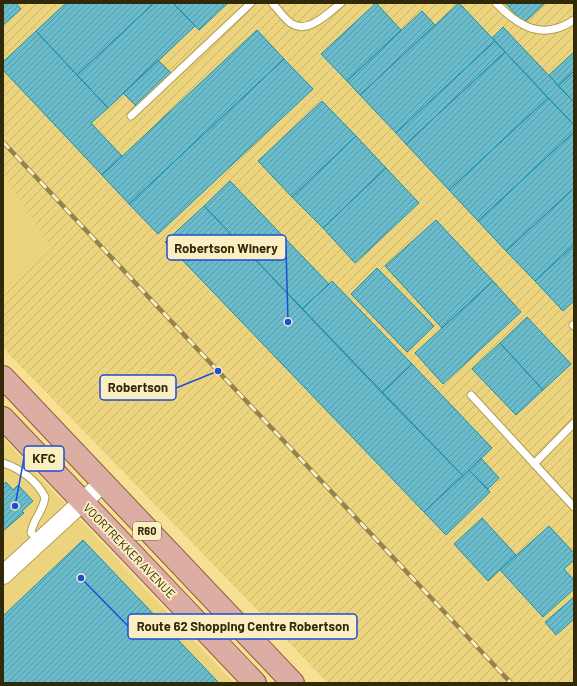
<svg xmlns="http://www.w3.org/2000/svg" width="577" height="686" font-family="Barlow,sans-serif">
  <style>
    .built { fill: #ecd37d }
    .industrial { fill: url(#industrial-furrows) }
    .building { fill: url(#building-hatch); stroke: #1d91a6 }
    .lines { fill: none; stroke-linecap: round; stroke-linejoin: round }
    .service-casing { stroke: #b29c50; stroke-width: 9 }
    .tertiary-casing { stroke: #b29c50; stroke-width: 20 }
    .primary-casing { stroke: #905b44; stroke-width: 24 }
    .service { stroke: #fff; stroke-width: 7 }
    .tertiary { stroke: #fff; stroke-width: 18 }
    .primary { stroke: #dbada3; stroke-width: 22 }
    .rail-casing { stroke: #93834c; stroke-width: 4.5 }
    .rail { stroke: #fbeec1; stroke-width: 3; stroke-dasharray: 9; stroke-linecap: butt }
    .labels { text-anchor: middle; stroke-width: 4; stroke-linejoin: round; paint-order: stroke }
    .shield { fill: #fbeec1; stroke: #6e6440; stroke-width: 1 }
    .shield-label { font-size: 11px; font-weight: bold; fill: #322908 }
    .street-label { font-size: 12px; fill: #322908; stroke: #fbeec1 }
    .leader { fill: none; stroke: #1d4ed8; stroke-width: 1.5 }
    .callout-dot { fill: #1d4ed8; stroke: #fbeec1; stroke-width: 1.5 }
    .callout { fill: #fbeec1; stroke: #1d4ed8; stroke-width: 1.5 }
    .callout-label { font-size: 13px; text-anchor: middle; font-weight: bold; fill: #322908 }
  </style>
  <defs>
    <pattern id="industrial-furrows" width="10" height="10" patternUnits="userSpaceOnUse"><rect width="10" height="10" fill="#ecd37d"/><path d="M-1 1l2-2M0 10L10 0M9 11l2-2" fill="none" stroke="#cbb56b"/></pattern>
    <pattern id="building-hatch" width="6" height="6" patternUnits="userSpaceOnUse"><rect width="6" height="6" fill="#6abbcc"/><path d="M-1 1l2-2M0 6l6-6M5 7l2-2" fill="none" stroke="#5898a4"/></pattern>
  </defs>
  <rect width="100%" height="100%" fill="#f7e093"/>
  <!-- built -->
  <path class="built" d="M3,175l48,74 -48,46z
    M3,438l231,245h-231z"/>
  <!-- industrial -->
  <path class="industrial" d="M3,3h571v680h-246l-325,-335v-53l48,-46 -48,-74z"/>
  <!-- building -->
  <path class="building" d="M3,3h13l5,6 -18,16z
    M66,3h88l-77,72 -41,-44z
    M154,3h19l22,23 -87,82 -31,-33z
    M173,3h55l-29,27z
    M376,3l25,27 -54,51 -26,-27z
    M459,3l36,38 -99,92 -36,-38z
    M505,3h40l-21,20z
    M422,11l13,14 -75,70 -13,-14z
    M503,27l71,75v23l-82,-87z
    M257,30l27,29 -155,145 -27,-29z
    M36,31l72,77 -17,15 31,33 -20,19 -99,-105v-8z
    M495,41l10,11 -99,92 -10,-11z
    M505,52l43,46 -99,92 -43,-46z
    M574,52v19l-16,15 -9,-11z
    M284,59l29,30 -155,145 -29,-30z
    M158,60l13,13 -35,33 -13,-13z
    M574,71v31l-16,-16z
    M548,98l26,27v7l-96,89 -29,-31z
    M322,101l34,35 -64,61 -34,-36z
    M574,132v56l-68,63 -28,-30z
    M356,136l30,32 -63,60 -31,-31z
    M386,168l33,35 -64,60 -32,-35z
    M230,181l99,103 -27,25 -98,-103z
    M574,188v57l-39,36 -29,-30z
    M204,206l259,270 -39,36 -259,-270z
    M436,220l57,61 -51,47 -57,-62z
    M574,245v56l-11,10 -28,-30z
    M377,268l57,58 -27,26 -56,-58z
    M332,281l80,83 -30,29 -80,-84z
    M493,281l28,31 -78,72 -28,-31z
    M527,317l44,47 -28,26 -43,-47z
    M500,343l43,47 -27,25 -44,-46z
    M412,364l80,84 -29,28 -81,-83z
    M481,458l18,20 -11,11 -19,-19z
    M469,470l21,22 -44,43 -22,-23z
    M6,482l7,8 5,-5 15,16 -11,10 2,2 -21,18v-46z
    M482,518l34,37 -28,26 -34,-37z
    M549,526l25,27v7l-10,9 10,11v9l-31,28 -43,-47z
    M83,540l136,143h-216v-67z
    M574,597v22l-18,16 -11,-13z"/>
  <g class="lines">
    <defs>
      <path id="service" d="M272,3c6,6 13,17 20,21 17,10 36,-11 49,-21
        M496,3c23,24 47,38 78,17
        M131,116l120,-113
        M573,325l1,1
        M471,395l103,112
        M3,463c18,6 33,17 42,34 -2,16 -12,21 -14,36l9,8
        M534,464l40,-41"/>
      <path id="tertiary" d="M3,575l99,-91"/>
      <path id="primary" d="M3,377l290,306
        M3,418l252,265"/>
    </defs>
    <!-- service casing -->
    <use href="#service" class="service-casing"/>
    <!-- tertiary casing -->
    <use href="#tertiary" class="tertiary-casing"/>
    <!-- primary casing -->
    <use href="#primary" class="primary-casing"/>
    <!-- service -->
    <use href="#service" class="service"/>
    <!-- tertiary -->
    <use href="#tertiary" class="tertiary"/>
    <!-- primary -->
    <use href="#primary" class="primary"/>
    <defs>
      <path id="rail" d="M3,142l508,541"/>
    </defs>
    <!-- rail casing -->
    <use href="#rail" class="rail-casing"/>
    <!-- rail -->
    <use href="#rail" class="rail"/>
  </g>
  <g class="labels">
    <!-- shield labels -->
    <rect class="shield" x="133" y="522" width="28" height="18" rx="3"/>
    <g class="shield-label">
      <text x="147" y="535">R60</text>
    </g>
    <!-- street labels -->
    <g class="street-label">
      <text transform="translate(129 551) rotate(46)" y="4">VOORTREKKER AVENUE</text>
    </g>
  </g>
  <!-- callouts -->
  <path class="leader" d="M288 322L286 248M218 371L176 388M15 506L24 458M81 578L128 626"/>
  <g class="callout-dot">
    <circle cx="288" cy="322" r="4"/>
    <circle cx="218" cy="371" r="4"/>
    <circle cx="15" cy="506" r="4"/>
    <circle cx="81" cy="578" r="4"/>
  </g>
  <g class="callout">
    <rect x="167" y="235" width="119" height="25" rx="4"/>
    <rect x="100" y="375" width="76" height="25" rx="4"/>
    <rect x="24" y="446" width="40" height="25" rx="4"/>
    <rect x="128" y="614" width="229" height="25" rx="4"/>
  </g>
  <g class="callout-label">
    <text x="226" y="253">Robertson Winery</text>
    <text x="138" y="392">Robertson</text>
    <text x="44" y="463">KFC</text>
    <text x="243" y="631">Route 62 Shopping Centre Robertson</text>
  </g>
  <!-- border -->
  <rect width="577" height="686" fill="none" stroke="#322908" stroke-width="8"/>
</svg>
